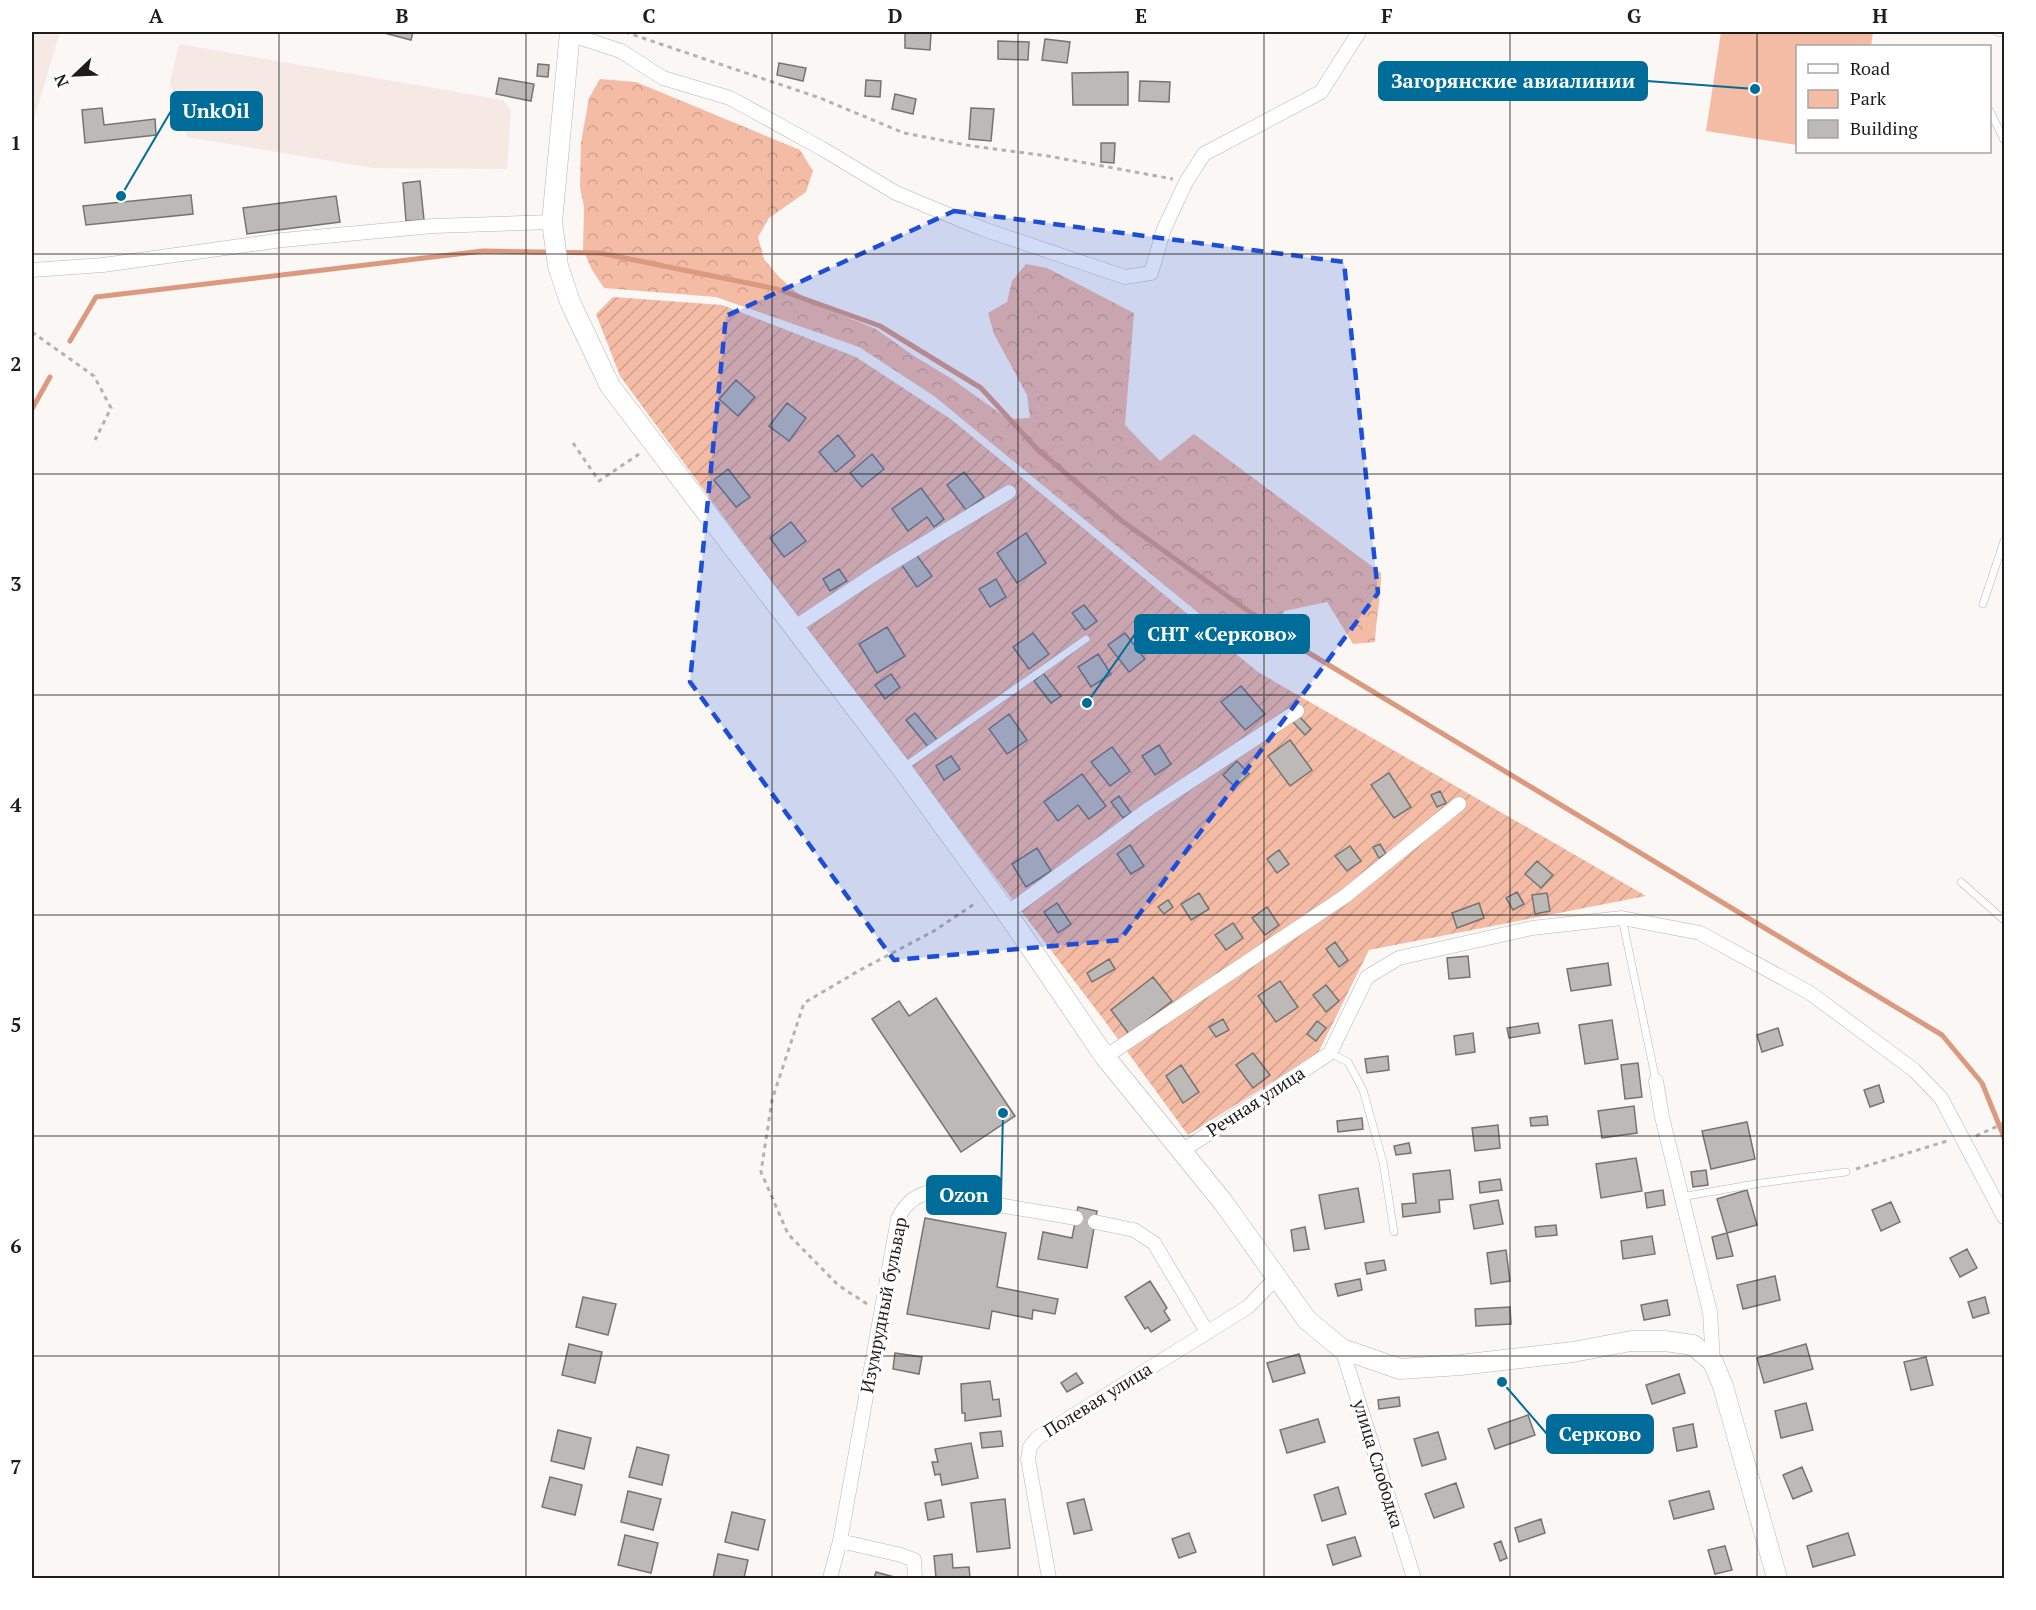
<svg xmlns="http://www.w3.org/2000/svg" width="2036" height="1610" font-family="'PT Serif',serif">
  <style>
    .built { fill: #f6e9e4 }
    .green { fill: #f4bba5 }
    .forest { fill: url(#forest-crowns) }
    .garden { fill: url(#garden-furrows) }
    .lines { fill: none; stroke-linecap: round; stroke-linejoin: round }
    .stream { stroke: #db997f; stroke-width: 5 }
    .building { fill: #bdb9b7; stroke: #777371; stroke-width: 1.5 }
    .service-casing { stroke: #b9b4b3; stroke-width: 8 }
    .minor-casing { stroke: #b9b4b3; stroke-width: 15 }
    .secondary-casing { stroke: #b9b4b3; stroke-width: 21 }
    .path { stroke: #b5b1b0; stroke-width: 3; stroke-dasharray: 4.5 4.5; stroke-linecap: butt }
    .service { stroke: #fff; stroke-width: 7 }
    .minor { stroke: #fff; stroke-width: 14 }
    .secondary { stroke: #fff; stroke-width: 20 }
    .marked { fill: #1d4ed8; fill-opacity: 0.2; stroke: #1d4ed8; stroke-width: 4.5; stroke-dasharray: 12 8; stroke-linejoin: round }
    .grid { fill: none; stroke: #1f1d1c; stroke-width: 1.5; stroke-opacity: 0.55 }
    .labels { text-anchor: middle; stroke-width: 6; stroke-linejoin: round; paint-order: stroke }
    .street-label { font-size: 18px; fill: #1f1d1c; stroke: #fff }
    .leader { fill: none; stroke: #006c99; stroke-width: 2 }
    .callout-dot { fill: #006c99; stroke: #fff; stroke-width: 2 }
    .callout { fill: #006c99; stroke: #006c99; stroke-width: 2 }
    .callout-label { font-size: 20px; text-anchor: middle; font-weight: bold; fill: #fff }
    .neatline { fill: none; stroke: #1f1d1c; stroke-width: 2 }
    .grid-label { font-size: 20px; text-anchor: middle; font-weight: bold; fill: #1f1d1c }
  </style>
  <defs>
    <pattern id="forest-crowns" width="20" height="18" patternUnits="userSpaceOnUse" patternTransform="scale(1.5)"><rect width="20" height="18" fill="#f4bba5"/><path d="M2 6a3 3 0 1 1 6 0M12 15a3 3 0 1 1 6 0" fill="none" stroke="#d1a08d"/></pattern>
    <pattern id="garden-furrows" width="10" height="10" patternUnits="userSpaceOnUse" patternTransform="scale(1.5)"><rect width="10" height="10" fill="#f4bba5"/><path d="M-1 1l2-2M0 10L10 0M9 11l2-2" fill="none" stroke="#d1a08d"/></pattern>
  </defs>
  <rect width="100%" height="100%" fill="#fbf7f5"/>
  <!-- built -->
  <path class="built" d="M32,32h28l-28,94z
    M179,44l324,56 8,10 -4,59 -134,-1 -186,-31 -17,-54z"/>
  <!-- green -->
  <path class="green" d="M1721,32h152l-2,14h-73l-1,99 -91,-14z"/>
  <!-- forest -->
  <path class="forest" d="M600,79l36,3 164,68 13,21 -7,21 -37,26 -11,19 6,22 15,18 17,15 19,12 61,25 38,27 38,23 56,40 22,-1 -3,-23 -33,-61 -6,-21 19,-11 5,-21 14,-17 21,4 87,45 -9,112 35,36 34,-27 187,139c0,24 -5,46 -6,69l-22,2 -26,-42 -43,9 -9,21 -19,13 -21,-2 -301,-247 -75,-49 -143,-50 -112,-9 -12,-18 -9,-20 1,-43 -4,-20 1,-44 8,-45z"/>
  <!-- garden -->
  <path class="garden" d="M613,297l109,8 134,52 96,63 306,252 388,224 -277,54 -51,103 -130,82 -81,-111 -320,-421 -167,-227 -24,-62z"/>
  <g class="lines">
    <!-- stream -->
    <path class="stream" d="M70,341l26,-44 387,-46 117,2 177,36 103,37 101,62 56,61 85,72 177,126 643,388 40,48 22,54
      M32,409l18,-32"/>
  </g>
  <!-- building -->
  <path class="building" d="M384,32h29l-2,8 -27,-7z
    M905,32h26l-1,18 -25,-2z
    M1045,39l25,3 -3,21 -25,-3z
    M998,41l31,1 -1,18 -30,-1z
    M779,63l27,5 -3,13 -26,-6z
    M538,64l11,1 -1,12 -11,-1z
    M1128,72v33h-55l-1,-32z
    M499,78l35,6 -3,17 -35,-7z
    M866,80l15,1 -1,16 -15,-1z
    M1140,81l30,1 -1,20 -30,-1z
    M895,94l21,5 -3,15 -21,-5z
    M102,108l2,17 51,-6 1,16 -71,8 -3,-33z
    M971,108l23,1 -3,32 -22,-2z
    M1101,143h14l-1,20 -13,-1z
    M420,181l4,39 -18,1 -3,-38z
    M191,195l2,19 -107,11 -3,-19z
    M336,196l4,26 -93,12 -4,-26z
    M736,380l19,17 -17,19 -19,-17z
    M787,403l19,15 -17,23 -20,-15z
    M838,435l17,21 -19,16 -17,-20z
    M872,454l12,15 -22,18 -12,-14z
    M728,469l22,28 -14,10 -22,-27z
    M964,472l20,25 -18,13 -19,-25z
    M921,488l23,31 -10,8 -7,-10 -19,14 -16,-22z
    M791,522l15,19 -22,16 -14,-19z
    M1026,533l20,30 -29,20 -20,-30z
    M915,553l17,23 -15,11 -16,-23z
    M839,569l8,12 -17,10 -7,-12z
    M996,579l10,18 -16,10 -11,-18z
    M1084,605l13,16 -12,9 -13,-17z
    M887,627l18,29 -28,17 -18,-29z
    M1033,633l16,21 -20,15 -16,-22z
    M1125,633l20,26 -16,13 -21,-27z
    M1098,654l13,20 -20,13 -13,-20z
    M1043,673l18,23 -10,7 -17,-22z
    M891,674l9,13 -15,12 -10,-14z
    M1241,686l24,28 -20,16 -24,-28z
    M915,713l23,28 -9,7 -23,-28z
    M1009,714l18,26 -20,14 -18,-25z
    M1298,715l13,14 -6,6 -13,-14z
    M1290,740l22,30 -22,16 -22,-30z
    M1159,745l12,19 -16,11 -13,-19z
    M1112,747l18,24 -20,15 -19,-24z
    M951,756l9,13 -16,11 -8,-14z
    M1237,761l12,13 -14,13 -12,-12z
    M1389,773l22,34 -17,11 -23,-33z
    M1082,774l24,32 -17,13 -11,-14 -20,16 -14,-19z
    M1440,791l6,12 -9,4 -6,-12z
    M1119,796l12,17 -8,5 -12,-16z
    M1380,844l6,10 -7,4 -6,-11z
    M1130,845l14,21 -13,8 -14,-20z
    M1350,846l11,15 -14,10 -12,-15z
    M1037,848l14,23 -25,16 -14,-23z
    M1279,850l10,14 -12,9 -10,-14z
    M1537,861l16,14 -12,13 -16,-14z
    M1517,892l7,12 -11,6 -7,-12z
    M1199,893l10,16 -18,11 -10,-16z
    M1547,893l3,18 -15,3 -3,-19z
    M1168,900l5,7 -9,7 -6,-7z
    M1057,903l14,21 -13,9 -14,-21z
    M1479,903l5,15 -27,10 -5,-15z
    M1267,907l12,18 -14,10 -13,-17z
    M1233,923l10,15 -17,12 -11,-15z
    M1335,942l13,18 -9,7 -13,-18z
    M1468,956l2,21 -21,2 -2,-21z
    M1109,959l6,10 -23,13 -5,-9z
    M1608,963l3,22 -40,6 -4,-22z
    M1153,977l19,24 -43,33 -18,-24z
    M1280,981l18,26 -22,15 -18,-26z
    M1326,985l13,16 -13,11 -13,-17z
    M936,998l79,118 -54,36 -89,-133 27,-18 10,15z
    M1223,1019l6,11 -13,7 -7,-10z
    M1612,1020l6,39 -33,5 -6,-39z
    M1317,1021l9,7 -10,13 -9,-7z
    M1538,1023l2,10 -31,5 -2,-10z
    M1778,1028l5,17 -21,7 -5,-17z
    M1473,1033l2,19 -19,3 -2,-19z
    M1253,1053l17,22 -17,13 -17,-23z
    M1388,1056l1,14 -22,3 -2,-14z
    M1638,1063l4,34 -17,2 -4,-34z
    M1181,1065l18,27 -16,11 -17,-27z
    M1879,1085l5,17 -14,5 -6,-17z
    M1634,1106l3,27 -35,5 -4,-27z
    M1547,1116l1,9 -17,1 -1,-8z
    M1362,1118l1,11 -25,3 -1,-11z
    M1747,1122l8,37 -44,10 -9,-38z
    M1498,1125l2,23 -25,3 -3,-23z
    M1409,1143l2,10 -15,2 -2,-9z
    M1636,1158l6,33 -41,7 -5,-34z
    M1450,1170l3,29 -14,1 1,12 -37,5 -1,-13 14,-1 -3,-29z
    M1706,1170l2,15 -15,2 -2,-15z
    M1500,1179l2,11 -22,3 -1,-11z
    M1358,1188l6,34 -39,7 -6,-34z
    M1663,1190l2,15 -18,3 -2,-15z
    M1747,1190l10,35 -30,8 -10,-34z
    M1498,1200l5,24 -29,5 -4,-24z
    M1891,1202l9,20 -19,9 -9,-21z
    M1078,1207l19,4 -10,57 -49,-9 5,-27 29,6z
    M925,1218l81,15 -9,54 61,12 -3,15 -22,-4 -1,9 -40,-8 -3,18 -82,-15z
    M1556,1225l1,10 -21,2 -1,-10z
    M1305,1227l4,22 -15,2 -3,-21z
    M1727,1233l6,23 -16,3 -5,-22z
    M1652,1236l3,18 -32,5 -2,-18z
    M1967,1249l10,19 -17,9 -10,-19z
    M1506,1250l4,31 -19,3 -4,-31z
    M1384,1260l2,10 -19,4 -2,-11z
    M1775,1276l5,24 -37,9 -6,-24z
    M1360,1279l2,11 -24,6 -3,-12z
    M1150,1281l17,27 -3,3 6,9 -19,12 -3,-5 -3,2 -20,-32z
    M583,1297l33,7 -8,31 -32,-8z
    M1985,1297l4,16 -16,5 -5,-16z
    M1667,1300l3,15 -26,5 -3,-15z
    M1510,1307l1,17 -35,2 -1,-17z
    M569,1344l33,8 -7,31 -33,-8z
    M1806,1344l7,25 -49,14 -7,-25z
    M895,1353l27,4 -3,17 -26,-5z
    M1299,1354l6,19 -32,9 -6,-19z
    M1926,1357l7,28 -22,5 -7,-28z
    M1076,1373l7,10 -16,9 -6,-9z
    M1679,1374l6,19 -33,11 -6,-19z
    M990,1381l3,19 6,-1 2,17 -36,5v-8h-3l-1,-29z
    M1399,1397l1,9 -21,3 -1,-9z
    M1806,1403l7,27 -32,8 -6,-27z
    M1528,1415l7,20 -40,14 -7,-20z
    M1318,1419l7,23 -38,11 -7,-23z
    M1693,1424l4,23 -20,4 -4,-23z
    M558,1430l33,8 -7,31 -33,-8z
    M1001,1431l2,15 -21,2 -2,-15z
    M1438,1432l8,27 -24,7 -8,-27z
    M971,1443l7,35 -36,7 -2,-11 -5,1 -3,-13h6l-3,-13z
    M637,1447l32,8 -7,30 -33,-8z
    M1802,1467l10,24 -19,8 -10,-24z
    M550,1477l32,8 -7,30 -33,-8z
    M1456,1483l8,24 -30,11 -9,-24z
    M1338,1487l8,27 -24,7 -8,-26z
    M628,1491l33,8 -8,31 -32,-8z
    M1709,1491l5,18 -40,10 -5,-18z
    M1005,1499l5,49 -33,4 -6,-49z
    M1084,1499l8,31 -18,4 -7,-31z
    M941,1500l3,17 -16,3 -3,-17z
    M732,1512l33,8 -7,30 -33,-8z
    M1541,1519l4,14 -26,9 -4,-14z
    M1189,1533l7,19 -17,6 -7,-19z
    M1848,1533l7,22 -42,12 -6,-21z
    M625,1535l33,8 -7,30 -33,-8z
    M1355,1537l6,19 -28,9 -6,-20z
    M1501,1541l6,17 -7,3 -6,-17z
    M1725,1546l7,24 -17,4 -7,-24z
    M718,1554l30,6 -4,18h-31z
    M952,1554l1,14 16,-1 1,11h-34l-2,-22z
    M876,1572l22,6h-24z"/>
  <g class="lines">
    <defs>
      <path id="service" d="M1997,32l7,1
        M1990,111l14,29
        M1983,604l21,-63
        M904,767l182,-128
        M1961,882l43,38
        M1622,918l34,163
        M1330,1053l18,9 15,28 20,72 11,70
        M1681,1197l80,-14 85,-11"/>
      <path id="minor" d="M569,34l52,17 42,27 67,20 91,50 75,45 87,36 142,48 26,-4 13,-44 22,-47 18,-28 117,-62 38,-60
        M32,270l71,-5 180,-25 150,-14 119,-4
        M795,627l84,-56 130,-79
        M1007,913l143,-105 147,-97
        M1105,1057l239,-160 115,-93
        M1656,1081l6,36 48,195 3,50
        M1182,1151l148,-98 37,-76 32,-19 133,-30 90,-10 78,15 110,60 104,77 27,28 63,119
        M1095,1222l39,8 20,13 53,89
        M1342,1349l72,229
        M840,1541l61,14 13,5 1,18
        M830,1578l10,-37 58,-322c5,-12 15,-22 28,-26l150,25
        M1049,1578l-21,-119 2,-12 7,-9 211,-131 28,-29"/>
      <path id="secondary" d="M570,32l-18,190 6,44 12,36 40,84 292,383 105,144 98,144 118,145 84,118 35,29 58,20 60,-4 113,-13 58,-11h34l28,4 20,17 10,24 54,192"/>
    </defs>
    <!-- service casing -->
    <use href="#service" class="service-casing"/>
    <!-- minor casing -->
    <use href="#minor" class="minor-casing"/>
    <!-- secondary casing -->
    <use href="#secondary" class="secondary-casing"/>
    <!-- path -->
    <path class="path" d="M625,32l195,66 84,35 68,13 76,10 125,23
      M32,332l62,44 17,32 -16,32
      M573,443l26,38 40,-27
      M1976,1136l28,-13
      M1856,1169l91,-28
      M867,1304l-29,-19 -50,-51 -27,-62 11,-72 32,-97 56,-33 74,-39 43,-29"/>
    <!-- service -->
    <use href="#service" class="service"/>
    <!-- minor -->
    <use href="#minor" class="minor"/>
    <!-- secondary -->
    <use href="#secondary" class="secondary"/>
  </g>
  <!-- marked area -->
  <path class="marked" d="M954,211l390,51 34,331 -258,347 -226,20 -204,-278 36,-366z"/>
  <!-- grid -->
  <path class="grid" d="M279,32v1546M526,32v1546M772,32v1546M1018,32v1546M1264,32v1546M1510,32v1546M1757,32v1546M32,254h1972M32,474h1972M32,695h1972M32,915h1972M32,1136h1972M32,1356h1972"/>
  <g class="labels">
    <!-- street labels -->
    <g class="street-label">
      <text transform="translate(1256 1102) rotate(-33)" y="6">Речная улица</text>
      <text transform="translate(884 1305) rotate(-79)" y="6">Изумрудный бульвар</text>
      <text transform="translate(1098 1400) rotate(-32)" y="6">Полевая улица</text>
      <text transform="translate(1378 1464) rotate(73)" y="6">улица Слободка</text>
    </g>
  </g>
  <!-- callouts -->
  <path class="leader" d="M1755 89L1647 81M121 196L171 111M1087 703L1135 634M1003 1113L1001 1195M1502 1382L1547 1434"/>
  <g class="callout-dot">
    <circle cx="1755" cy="89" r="6"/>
    <circle cx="121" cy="196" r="6"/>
    <circle cx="1087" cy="703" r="6"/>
    <circle cx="1003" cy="1113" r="6"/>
    <circle cx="1502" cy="1382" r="6"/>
  </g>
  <g class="callout">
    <rect x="1379" y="62" width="268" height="38" rx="6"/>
    <rect x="171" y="92" width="91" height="38" rx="6"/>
    <rect x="1135" y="615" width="174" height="38" rx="6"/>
    <rect x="927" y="1176" width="74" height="38" rx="6"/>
    <rect x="1547" y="1415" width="106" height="38" rx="6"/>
  </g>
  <g class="callout-label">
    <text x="1513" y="88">Загорянские авиалинии</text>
    <text x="216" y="118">UnkOil</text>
    <text x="1222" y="641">СНТ «Серково»</text>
    <text x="964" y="1202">Ozon</text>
    <text x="1600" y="1441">Серково</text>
  </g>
  <!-- border -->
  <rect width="2036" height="1610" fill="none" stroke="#ffffff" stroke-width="66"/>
  <!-- legend -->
  <rect x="1796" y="45" width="195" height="108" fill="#ffffff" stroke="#a5a5a4" stroke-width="1.5"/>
  <rect x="1808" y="64" width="30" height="9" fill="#ffffff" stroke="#a5a5a4" stroke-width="1.5"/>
  <text x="1850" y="75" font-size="18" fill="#1f1d1c">Road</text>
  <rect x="1808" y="90" width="30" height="18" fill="#f4bba5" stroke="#a5a5a4" stroke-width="1.5"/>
  <text x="1850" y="105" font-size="18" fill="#1f1d1c">Park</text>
  <rect x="1808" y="120" width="30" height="18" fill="#bdb9b7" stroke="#a5a5a4" stroke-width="1.5"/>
  <text x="1850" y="135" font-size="18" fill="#1f1d1c">Building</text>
  <!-- north arrow -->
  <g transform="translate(75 75) rotate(247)" stroke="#ffffff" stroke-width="4.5" paint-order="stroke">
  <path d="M0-4.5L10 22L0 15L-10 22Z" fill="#1f1d1c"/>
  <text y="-9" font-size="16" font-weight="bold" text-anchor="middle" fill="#1f1d1c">N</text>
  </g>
  <rect x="33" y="33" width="1970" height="1544" class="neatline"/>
  <g class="grid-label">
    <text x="156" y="23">A</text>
    <text x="402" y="23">B</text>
    <text x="649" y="23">C</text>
    <text x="895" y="23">D</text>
    <text x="1141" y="23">E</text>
    <text x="1387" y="23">F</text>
    <text x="1634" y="23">G</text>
    <text x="1880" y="23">H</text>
    <text x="16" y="150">1</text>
    <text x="16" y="371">2</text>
    <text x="16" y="591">3</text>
    <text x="16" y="812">4</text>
    <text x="16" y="1032">5</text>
    <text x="16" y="1253">6</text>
    <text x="16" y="1474">7</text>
  </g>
</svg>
